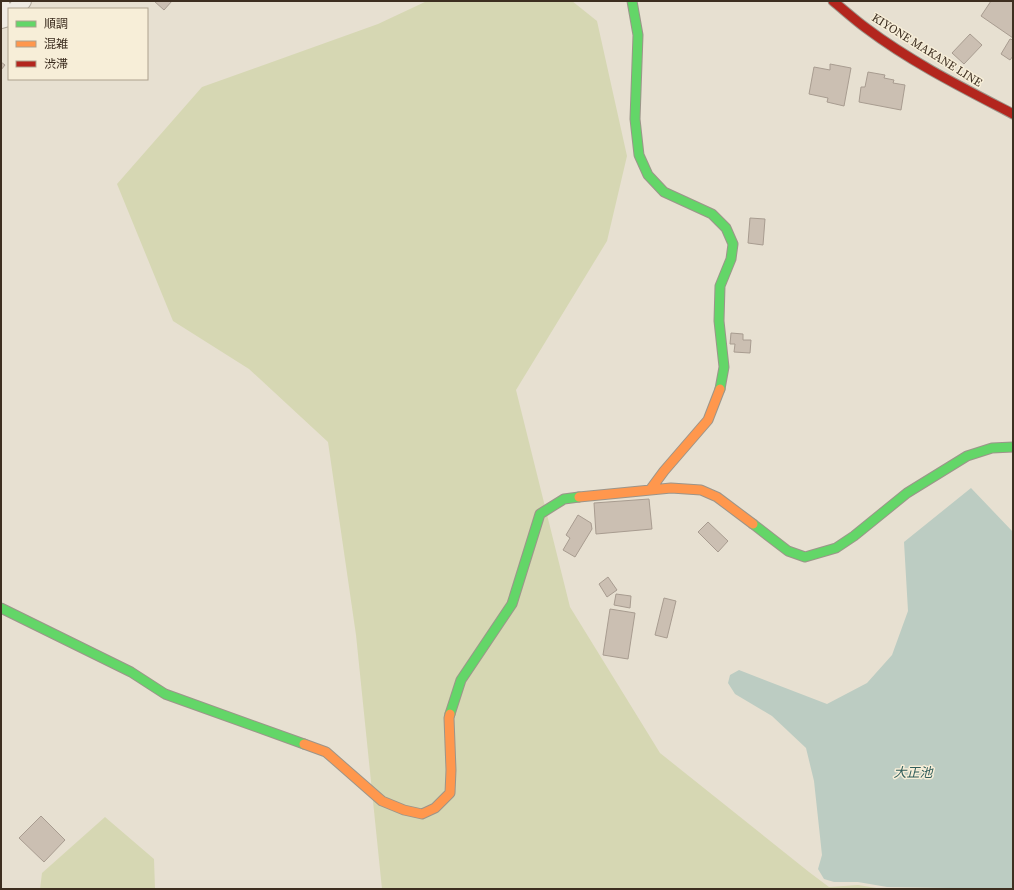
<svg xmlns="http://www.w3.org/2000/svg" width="1014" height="890" font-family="'Source Serif 4','Noto Sans JP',serif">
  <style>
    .green { fill: #d6d7b3 }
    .water { fill: #bcccc2 }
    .building { fill: #cbbfb2; stroke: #a89c90 }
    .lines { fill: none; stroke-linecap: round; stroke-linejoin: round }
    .street-casing { stroke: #ada599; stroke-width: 18 }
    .fast-casing { stroke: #9c958a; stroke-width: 11 }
    .slow-casing { stroke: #9c958a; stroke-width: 11 }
    .jam-casing { stroke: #9c958a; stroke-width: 11 }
    .street { stroke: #efebe3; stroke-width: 16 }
    .fast { stroke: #63d668; stroke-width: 9 }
    .slow { stroke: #ff974d; stroke-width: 9 }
    .jam { stroke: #b3261e; stroke-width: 9 }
    .labels { text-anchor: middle; stroke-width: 3; stroke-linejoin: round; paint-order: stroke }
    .street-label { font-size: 12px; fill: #3d2e20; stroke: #f7eed8 }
    .water-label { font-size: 13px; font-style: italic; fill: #2f5d5a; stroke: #f7eed8 }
  </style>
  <rect width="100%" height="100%" fill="#e7e0d1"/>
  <!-- green -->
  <path class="green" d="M427,1h145l25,20 30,135 -20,85 -91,149 54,217 90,146 149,119 20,15 29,-2 25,4h-501l-26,-254 -28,-193 -79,-73 -76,-48 -56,-137 85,-97 176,-63z
    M105,817l49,42 1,30h-115l2,-16z"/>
  <!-- water -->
  <path class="water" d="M971,488l42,44v357l-126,-2 -29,-5h-24l-10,-3 -6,-10 4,-14 -8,-74 -8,-33 -34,-32 -37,-22 -7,-11 2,-8 9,-5 88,34 40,-21 25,-28 16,-44 -4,-69z"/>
  <!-- building -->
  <path class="building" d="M154,1h18l-8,9z
    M991,1h22v37l-32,-22z
    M970,34l12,11 -18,19 -12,-11z
    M1010,39l3,1v16l-3,4 -9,-6z
    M1,62l4,3 -4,5z
    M830,64l21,4 -7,38 -17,-4 1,-4 -19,-4 5,-27 16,3z
    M868,72l17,3 -1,3 10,2 -1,3 12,2 -4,25 -42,-8 2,-15h4z
    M750,218l15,1 -2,26 -15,-2z
    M731,333l12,1v6h8l-1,13 -16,-1 1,-8h-5z
    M649,499l3,30 -56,5 -2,-31z
    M578,515l13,8 1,6 -17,28 -12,-7 7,-12 -4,-3z
    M708,522l20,19 -10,11 -20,-20z
    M608,577l9,13 -10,7 -8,-13z
    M616,594l15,2 -1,12 -16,-3z
    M664,598l12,3 -9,37 -12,-3z
    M610,609l25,4 -7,46 -25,-4z
    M41,816l24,24 -21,22 -25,-24z"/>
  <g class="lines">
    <defs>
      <path id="street" d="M1,4l7,14 -7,2
        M16,9l7,-8"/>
      <path id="fast" d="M632,1l6,34 -3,84 4,36 9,20 16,17 48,22 14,14 7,16 -2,15 -11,27 -1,35 5,46 -4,22
        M753,524l35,27 17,6 31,-9 18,-12 53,-43 60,-37 25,-8 21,-1
        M1,608l130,64 34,22 139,50
        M450,714l11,-34 51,-76 28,-90 24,-15 15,-2"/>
      <path id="slow" d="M650,490l14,-19 44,-51 12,-31
        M579,497l92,-9 30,2 16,7 36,27
        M304,744l22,8 56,49 22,9 18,4 13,-6 15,-15 1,-23 -2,-52 1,-4"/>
      <path id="jam" d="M833,1c11,9 22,19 33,27 45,34 97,60 147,86"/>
    </defs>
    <!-- street casing -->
    <use href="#street" class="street-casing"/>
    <!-- fast casing -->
    <use href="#fast" class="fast-casing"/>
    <!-- slow casing -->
    <use href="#slow" class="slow-casing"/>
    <!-- jam casing -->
    <use href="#jam" class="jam-casing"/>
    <!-- street -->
    <use href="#street" class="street"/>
    <!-- fast -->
    <use href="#fast" class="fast"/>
    <!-- slow -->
    <use href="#slow" class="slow"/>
    <!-- jam -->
    <use href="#jam" class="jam"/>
  </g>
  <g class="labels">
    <!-- street labels -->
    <g class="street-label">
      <text transform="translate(927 50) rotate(32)" y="4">KIYONE MAKANE LINE</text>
    </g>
    <!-- water labels -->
    <g class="water-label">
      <text x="913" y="777">大正池</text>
    </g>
  </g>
  <!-- border -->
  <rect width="1014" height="890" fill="none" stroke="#3d2e20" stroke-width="4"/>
  <!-- legend -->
  <rect x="8" y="8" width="140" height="72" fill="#f7eed8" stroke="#ada18e"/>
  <rect x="16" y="21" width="20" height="6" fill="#63d668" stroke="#ada18e"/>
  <text x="44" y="28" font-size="12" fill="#3d2e20">順調</text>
  <rect x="16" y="41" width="20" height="6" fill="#ff974d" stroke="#ada18e"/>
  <text x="44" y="48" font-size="12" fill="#3d2e20">混雑</text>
  <rect x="16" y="61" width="20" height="6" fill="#b3261e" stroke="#ada18e"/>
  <text x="44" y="68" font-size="12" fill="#3d2e20">渋滞</text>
</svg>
